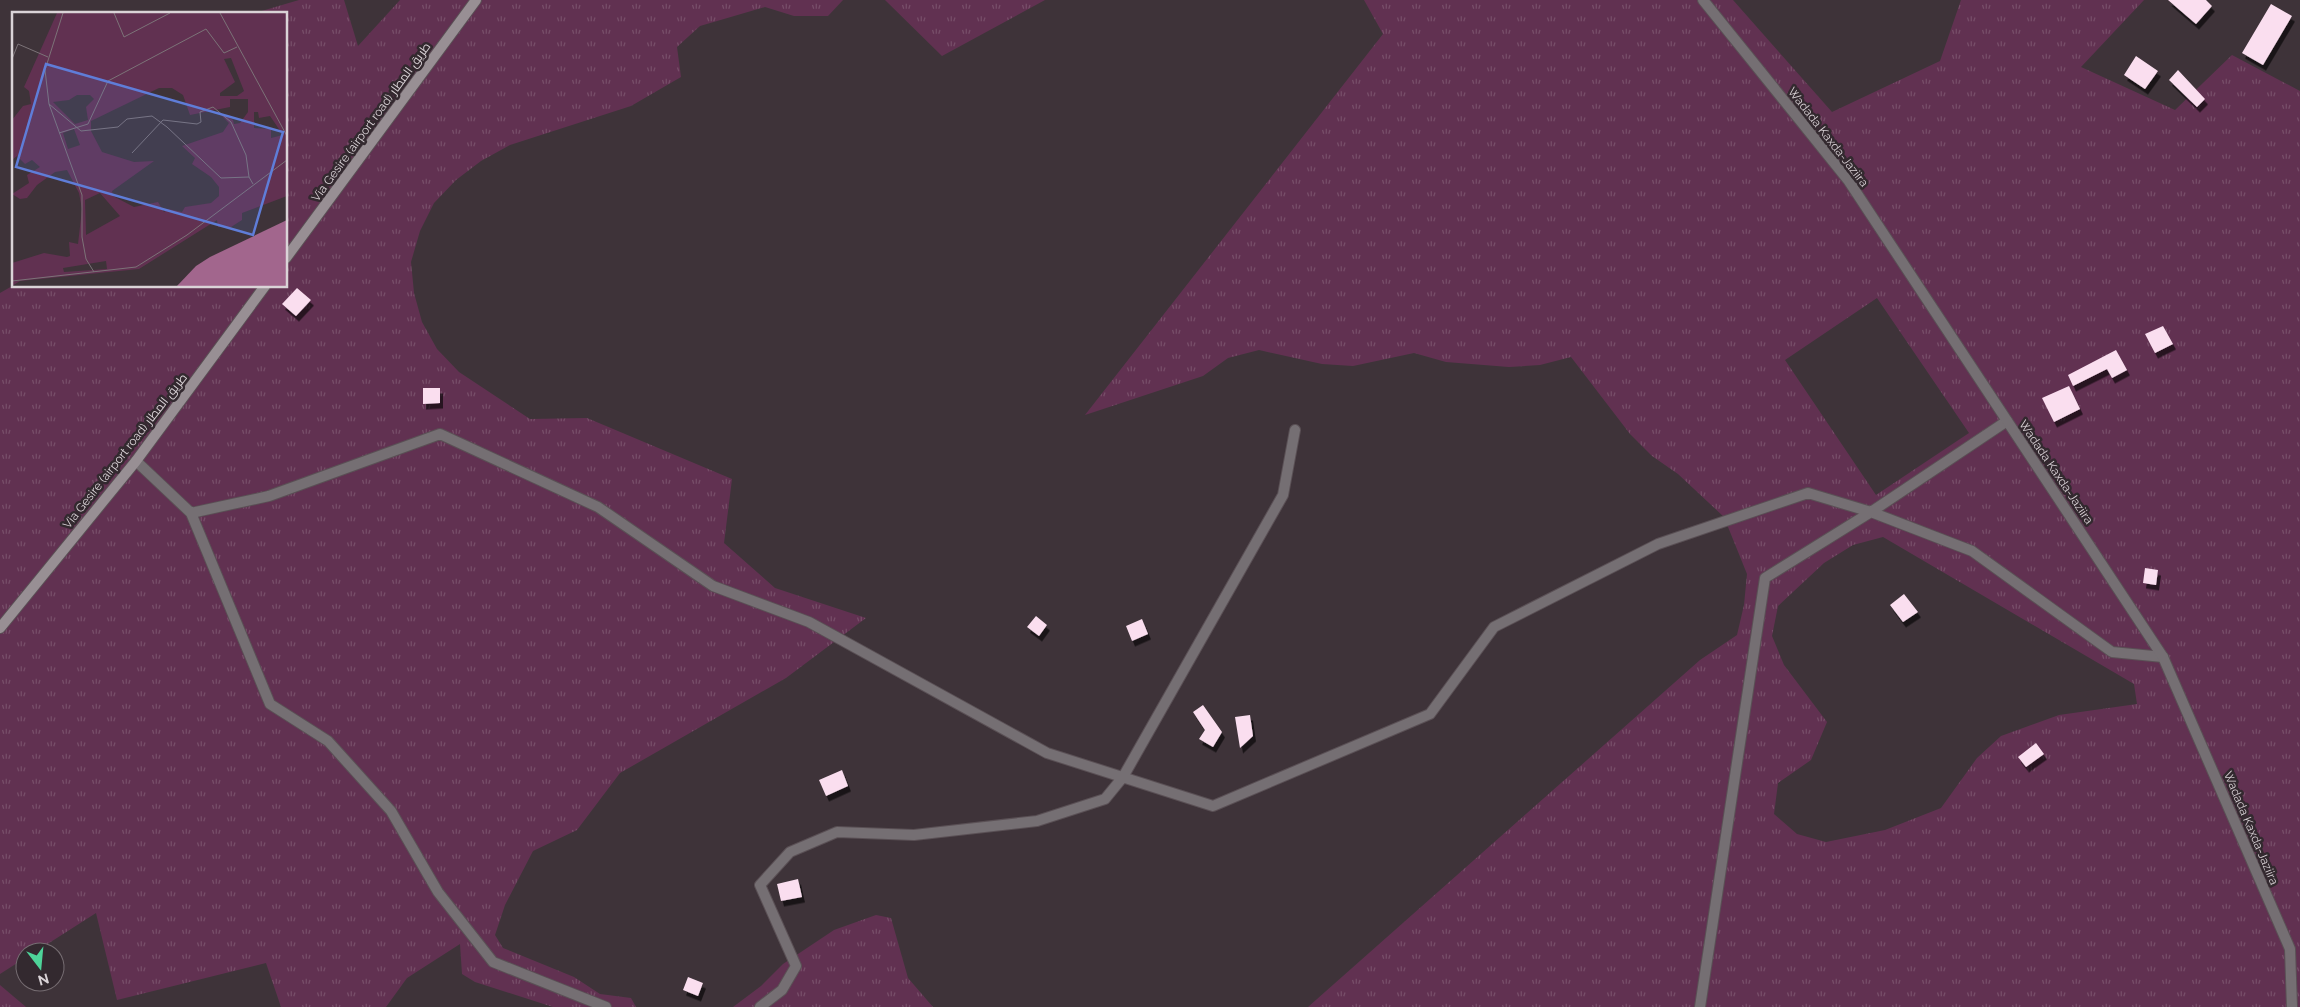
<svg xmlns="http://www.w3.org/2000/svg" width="2300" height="1007" font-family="Raleway,Cairo,sans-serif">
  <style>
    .grass { fill: url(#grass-tufts); fill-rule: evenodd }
    .building { fill: #fadeef; filter: url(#shadow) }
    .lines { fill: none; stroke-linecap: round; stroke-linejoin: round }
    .minor-casing { stroke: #5a5055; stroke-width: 12 }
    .tertiary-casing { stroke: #5a5055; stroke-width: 12 }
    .secondary-casing { stroke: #5a5055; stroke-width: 12 }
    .minor { stroke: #756f73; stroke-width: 10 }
    .tertiary { stroke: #756f73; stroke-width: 10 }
    .secondary { stroke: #988f94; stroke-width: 10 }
    .labels { text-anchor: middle; stroke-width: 5; stroke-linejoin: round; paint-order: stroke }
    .street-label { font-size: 12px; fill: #dad3d7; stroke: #33292f }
    .inset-road { fill: none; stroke: #7c7378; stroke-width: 1 }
    .view { fill: #5f7dd8; fill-opacity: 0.15; stroke: #5f7dd8; stroke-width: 2.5 }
    .inset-edge { fill: none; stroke: #dad3d7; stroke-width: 2.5 }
  </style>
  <defs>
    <pattern id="grass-tufts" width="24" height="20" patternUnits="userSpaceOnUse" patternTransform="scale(1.25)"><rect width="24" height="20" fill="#613151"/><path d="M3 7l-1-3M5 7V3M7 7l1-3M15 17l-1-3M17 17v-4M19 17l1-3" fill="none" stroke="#774e69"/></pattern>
    <filter id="shadow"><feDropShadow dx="3" dy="5.5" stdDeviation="0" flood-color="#0009"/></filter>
  </defs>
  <rect width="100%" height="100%" fill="#3e3339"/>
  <!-- grass -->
  <path class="grass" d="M299,0h45l14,46 42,-46h443l-15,16h-34l-29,-9 -65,19 -23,21 4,30 -50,29 -121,39 -29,16 -25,19 -22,23 -14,28 -9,31 3,31 8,29 15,27 22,23 71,47 57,-1 145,61 -8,64 51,45 91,30 -80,60 -166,95 -43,57 -44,21 -28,54 -10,30 8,13 71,29 26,17 31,4 5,9h-83l-78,-25 -13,-8 -2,-30 -53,34 -21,29h-105l-15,-44 -149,37 -21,-87 -61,39h-10v6l-25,16v-681l14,-8 272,1v-272h-35z
    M885,0h160l-103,56z
    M1364,0h369l99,112 108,-51 21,-61h183l-63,67 94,43 57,-55 68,36v916h-992l392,-347 37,-25 7,-30 3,-31 -23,-57 -46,-43 -26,-18 -22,-22 -59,-77 -31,8 -31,2 -63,-5 -32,-9 -61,13 -31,-2 -63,-14 -31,8 -25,18 -118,39 298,-381zM1877,298l92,135 -93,62 -91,-135zM1883,537l251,147 3,20 -78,11 -58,21 -24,22 -36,50 -56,22 -59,12 -29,-8 -23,-20 4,-31 33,-23 16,-38 -43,-57 -12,-29 6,-30 46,-43 29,-18z
    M876,915l15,3 17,60 25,29h-200l28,-21 22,-22 51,-34z
    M0,985l26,22h-26z"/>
  <!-- building -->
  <path class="building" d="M2168,0h38l6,6 -16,18z
    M2271,4l21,12 -29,49 -21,-12z
    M2136,56l22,15 -13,18 -21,-14z
    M2178,70l27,29 -8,8 -28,-27z
    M297,288l14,12 -15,16 -14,-12z
    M2163,326l10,18 -18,9 -10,-19z
    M2116,350l11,20 -15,8 -5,-9 -34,17 -5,-11z
    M2069,386l11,23 -26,13 -12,-24z
    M423,388h17v15l-17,1z
    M2145,568l13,2 -2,15 -13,-2z
    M1904,594l14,18 -15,10 -13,-17z
    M1036,616l11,9 -8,11 -12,-9z
    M1142,619l6,15 -16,7 -6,-15z
    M1203,705l19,27 -9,15 -14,-8 6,-9 -12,-18z
    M1250,715l3,21 -13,12 -5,-31z
    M2036,743l8,11 -18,13 -8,-10z
    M842,770l6,16 -22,10 -7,-16z
    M798,879l4,18 -21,4 -4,-17z
    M688,977l15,6 -5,13 -15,-6z"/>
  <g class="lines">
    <defs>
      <path id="minor" d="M136,461l55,52 78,-17 171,-62 158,73 115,79 96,36 238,131 166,53 217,-92 64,-87 164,-83 150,-51 63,19 101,39 140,101 51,5
        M191,513l79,191 58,37 63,70 47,81 55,70 113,45
        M760,1007l22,-17 14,-24 -36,-81 30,-33 47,-20 77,3 123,-14 68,-22 18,-22 160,-282 12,-65
        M1700,1007l65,-429 106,-66 136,-91"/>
      <path id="tertiary" d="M1703,0l145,180 315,477 127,292 2,58"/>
      <path id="secondary" d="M286,258l190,-258
        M0,628l136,-167 129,-175"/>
    </defs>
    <!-- minor casing -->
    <use href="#minor" class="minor-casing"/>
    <!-- tertiary casing -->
    <use href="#tertiary" class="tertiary-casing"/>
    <!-- secondary casing -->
    <use href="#secondary" class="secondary-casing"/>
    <!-- minor -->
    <use href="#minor" class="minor"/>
    <!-- tertiary -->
    <use href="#tertiary" class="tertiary"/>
    <!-- secondary -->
    <use href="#secondary" class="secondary"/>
  </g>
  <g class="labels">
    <!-- street labels -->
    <g class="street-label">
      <text transform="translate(371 122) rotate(-54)" y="4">Via Gesire (airport road) طريق المطار</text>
      <text transform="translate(1828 137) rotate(52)" y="4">Wadada Kaxda-Jaziira</text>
      <text transform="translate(125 451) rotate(-52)" y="4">Via Gesire (airport road) طريق المطار</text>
      <text transform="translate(2056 472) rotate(56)" y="4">Wadada Kaxda-Jaziira</text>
      <text transform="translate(2251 828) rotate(67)" y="4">Wadada Kaxda-Jaziira</text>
    </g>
  </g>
  <!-- overview -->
  <g transform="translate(12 12)">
    <rect width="275" height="275" fill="#3e3339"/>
    <path d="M45,1h230v183l-45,17v7l-11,7h-13l-1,-7 -78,49 -119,12 -8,5v-23l32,-10 23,4 3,-1 -1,-14 9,2 4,-35 -3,-16 -12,-23 -12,2 -18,13 -10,13 -7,1 -8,-5 17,-11 -2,-8 13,-8 -8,-7 -7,4 -8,-8 -5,4v-40l11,-14 8,-2 -2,-13 -5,-4zM219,46l13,33 -7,5h-17v-3l15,-11 -11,-23zM147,76h13l11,7 7,20 40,-8v-8h18v13l-8,11 -6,1 -1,-4 -16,-9 12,12 -6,9 -41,14 13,12 -3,6 19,13 8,10v9l-8,7 -26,4 -3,5 -14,-3 -4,3 -6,-10 -24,5 -21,-11 -1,-5 42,-30 -20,1 -32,-10 -11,-21v-10zM65,83h13l4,4 -8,8 2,13 -13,4 -22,-22 16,-2zM242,100h4l1,6 11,-2 13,19 -12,3v-9l-17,-1zM62,117l6,16 -12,4 -5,-16zM88,181l20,23 -34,19 -1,-35zM94,249l1,8 -43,3 -1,-4z" fill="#613151" fill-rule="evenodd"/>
    <path d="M275,208v66h-110l19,-20 14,-9z" fill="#a2668d"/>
    <path class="inset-road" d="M51,1l-18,57 4,34 33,91v42l4,22 8,13M102,1l10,24 46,-24M208,1l67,123M0,47l6,-15 30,13M37,92l32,27 37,-4 9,-8 25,-3 15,11 54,51 28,-1 4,7M47,121l29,-9 20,-43 98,-52 18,24 13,-6M120,141l31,-33 34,4 4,-2 -1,-10 13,-5 18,15 15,33 3,22M0,269l124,-14 51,-32 100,-75"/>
    <path class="view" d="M34,52l237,68 -30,103 -237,-68z"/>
    <rect width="275" height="275" class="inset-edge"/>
  </g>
  <!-- north arrow -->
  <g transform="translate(40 967) rotate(164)"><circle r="24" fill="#33292f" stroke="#766d72"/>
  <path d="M0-4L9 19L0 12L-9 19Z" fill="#4ed399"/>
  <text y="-8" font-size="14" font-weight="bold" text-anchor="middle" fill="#dad3d7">N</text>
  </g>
</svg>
